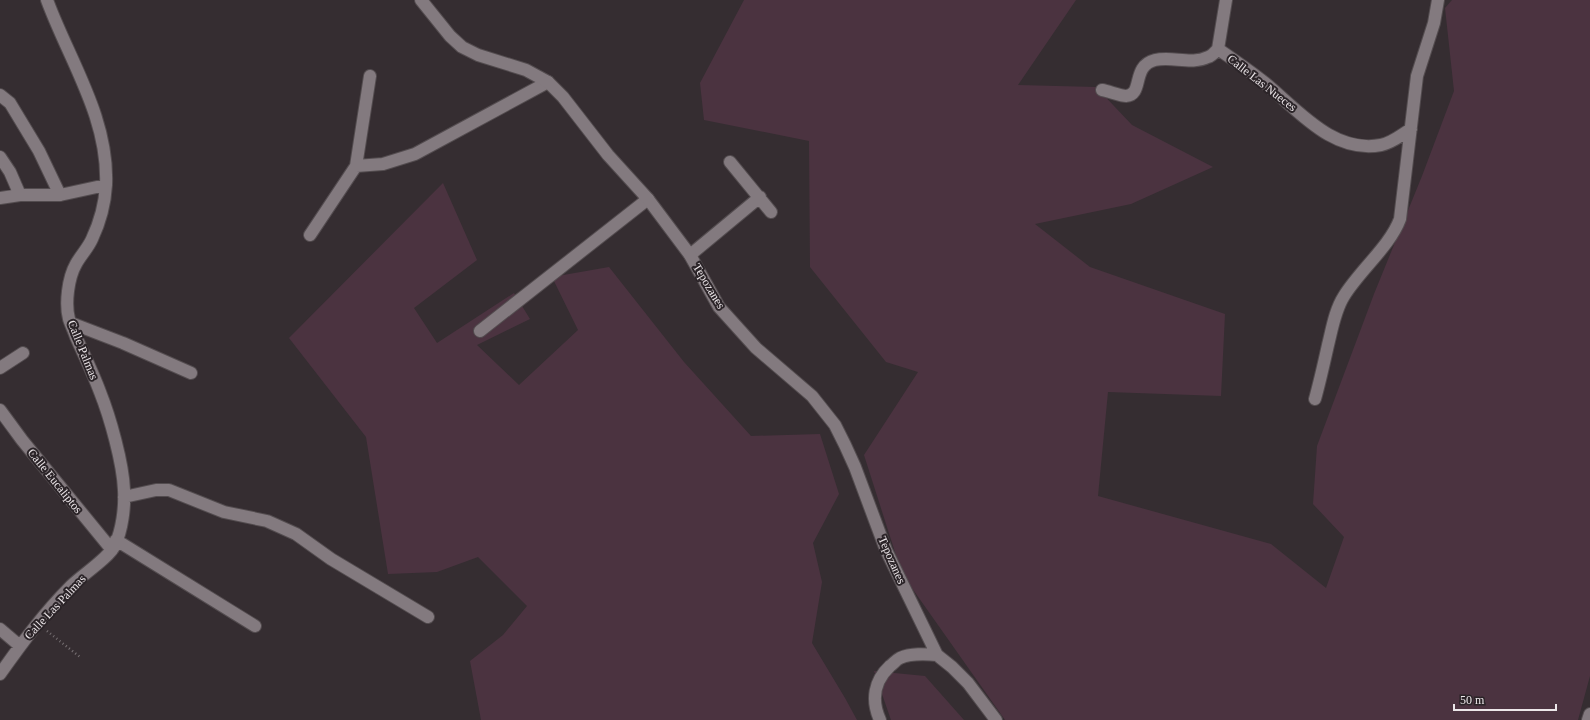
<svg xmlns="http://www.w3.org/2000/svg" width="1590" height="720" font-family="'Times New Roman',serif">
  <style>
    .green { fill: #4b3340 }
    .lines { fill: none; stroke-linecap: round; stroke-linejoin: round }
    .street-casing { stroke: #534c4f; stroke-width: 14 }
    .secondary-casing { stroke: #534c4f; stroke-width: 14 }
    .path { stroke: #777073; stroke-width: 2.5; stroke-dasharray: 1 3; stroke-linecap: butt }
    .street { stroke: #837a7f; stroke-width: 12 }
    .secondary { stroke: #837a7f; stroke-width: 12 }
    .labels { text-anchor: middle; stroke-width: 4; stroke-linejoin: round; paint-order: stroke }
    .street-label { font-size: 12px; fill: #ece6e9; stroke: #2b2428 }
  </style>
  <rect width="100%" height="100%" fill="#352d31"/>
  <!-- green -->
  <path class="green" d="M744,0h332l-58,85 78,2 36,38 81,42 -82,37 -96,20 55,43 135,47 -4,82 -113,-4 -10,104 173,48 55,44 18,-51 -31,-33 4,-58 57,-152 48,-118 32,-85 -9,-83 7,-8h138v676l-12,44h-573l-103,-146 -38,-119 54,-83 -32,-10 -76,-95 -1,-126 -105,-21 -4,-37z
    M443,183l34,77 -63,48 23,35 77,-50 16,26 -53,26 42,40 59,-55 -26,-53 57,-10 75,95 67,74 69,-2 19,60 -26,49 9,39 -10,61 33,55 12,22h-376l-11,-59 33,-26 24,-29 -49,-49 -41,15 -49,2 -22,-137 -77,-99z
    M874,671l51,5 39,44h-73z"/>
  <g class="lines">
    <defs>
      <path id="street" d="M1218,49c16,11 32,22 47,34 33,27 68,71 116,62 11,-2 20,-10 30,-16
        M1218,49l8,-49
        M1102,90c6,1 19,6 24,6 18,-1 5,-30 29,-36 17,-4 37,5 53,-3 4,-1 7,-5 10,-8
        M0,95l10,8 29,48 21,44
        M0,157l10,15 10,23
        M730,162l41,50
        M356,166l14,-90
        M0,198l20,-3h40l46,-10
        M310,235l46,-69 27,-2 32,-10 133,-72
        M690,255l70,-58
        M71,323l52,20 68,30
        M480,331l168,-132
        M0,368l23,-15
        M1315,399c5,-18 9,-36 13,-54 4,-16 7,-35 16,-49 16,-26 46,-50 56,-77l17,-143 17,-53 4,-23
        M0,410l22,30 90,110
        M124,497l32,-7h13l55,22 43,9 29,13 35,25 97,58
        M116,540l139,86
        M0,629l20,17
        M0,674c22,-31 44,-61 71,-88 11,-11 38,-28 44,-41 7,-15 10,-37 9,-55 -1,-27 -14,-73 -24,-98 -7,-19 -16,-37 -24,-55 -2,-6 -5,-12 -7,-18 -4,-15 -1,-41 7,-55 5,-9 12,-16 16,-25 8,-17 13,-36 14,-54 3,-67 -37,-125 -59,-185
        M1588,720l2,-6"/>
      <path id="secondary" d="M421,0l29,36 12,11 16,8 48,15 22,12 15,15 45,58 40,44 42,56 29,52 37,41 56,48 23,29 10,20 10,22 31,83 51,105 15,12 16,16 28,37
        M880,720c-9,-20 -6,-39 10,-54 3,-2 6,-6 10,-8 11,-5 25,-4 37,-3"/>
    </defs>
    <!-- street casing -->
    <use href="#street" class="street-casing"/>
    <!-- secondary casing -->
    <use href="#secondary" class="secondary-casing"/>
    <!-- path -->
    <path class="path" d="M47,631l33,26"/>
    <!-- street -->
    <use href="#street" class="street"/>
    <!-- secondary -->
    <use href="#secondary" class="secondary"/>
  </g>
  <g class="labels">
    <!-- street labels -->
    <g class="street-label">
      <text transform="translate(1262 83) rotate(38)" y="4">Calle Las Nueces</text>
      <text transform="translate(709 286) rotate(59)" y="4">Tepozanes</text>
      <text transform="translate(83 350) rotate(68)" y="4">Calle Palmas</text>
      <text transform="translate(55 481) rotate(51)" y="4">Calle Eucaliptos</text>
      <text transform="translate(892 560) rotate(66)" y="4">Tepozanes</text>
      <text transform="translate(55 607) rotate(-47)" y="4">Calle Las Palmas</text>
    </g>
  </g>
  <!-- scale -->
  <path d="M1454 704v6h102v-6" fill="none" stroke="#ece6e9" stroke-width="2"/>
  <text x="1460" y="704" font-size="12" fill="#ece6e9" stroke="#2b2428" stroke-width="3" paint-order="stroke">50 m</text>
</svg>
